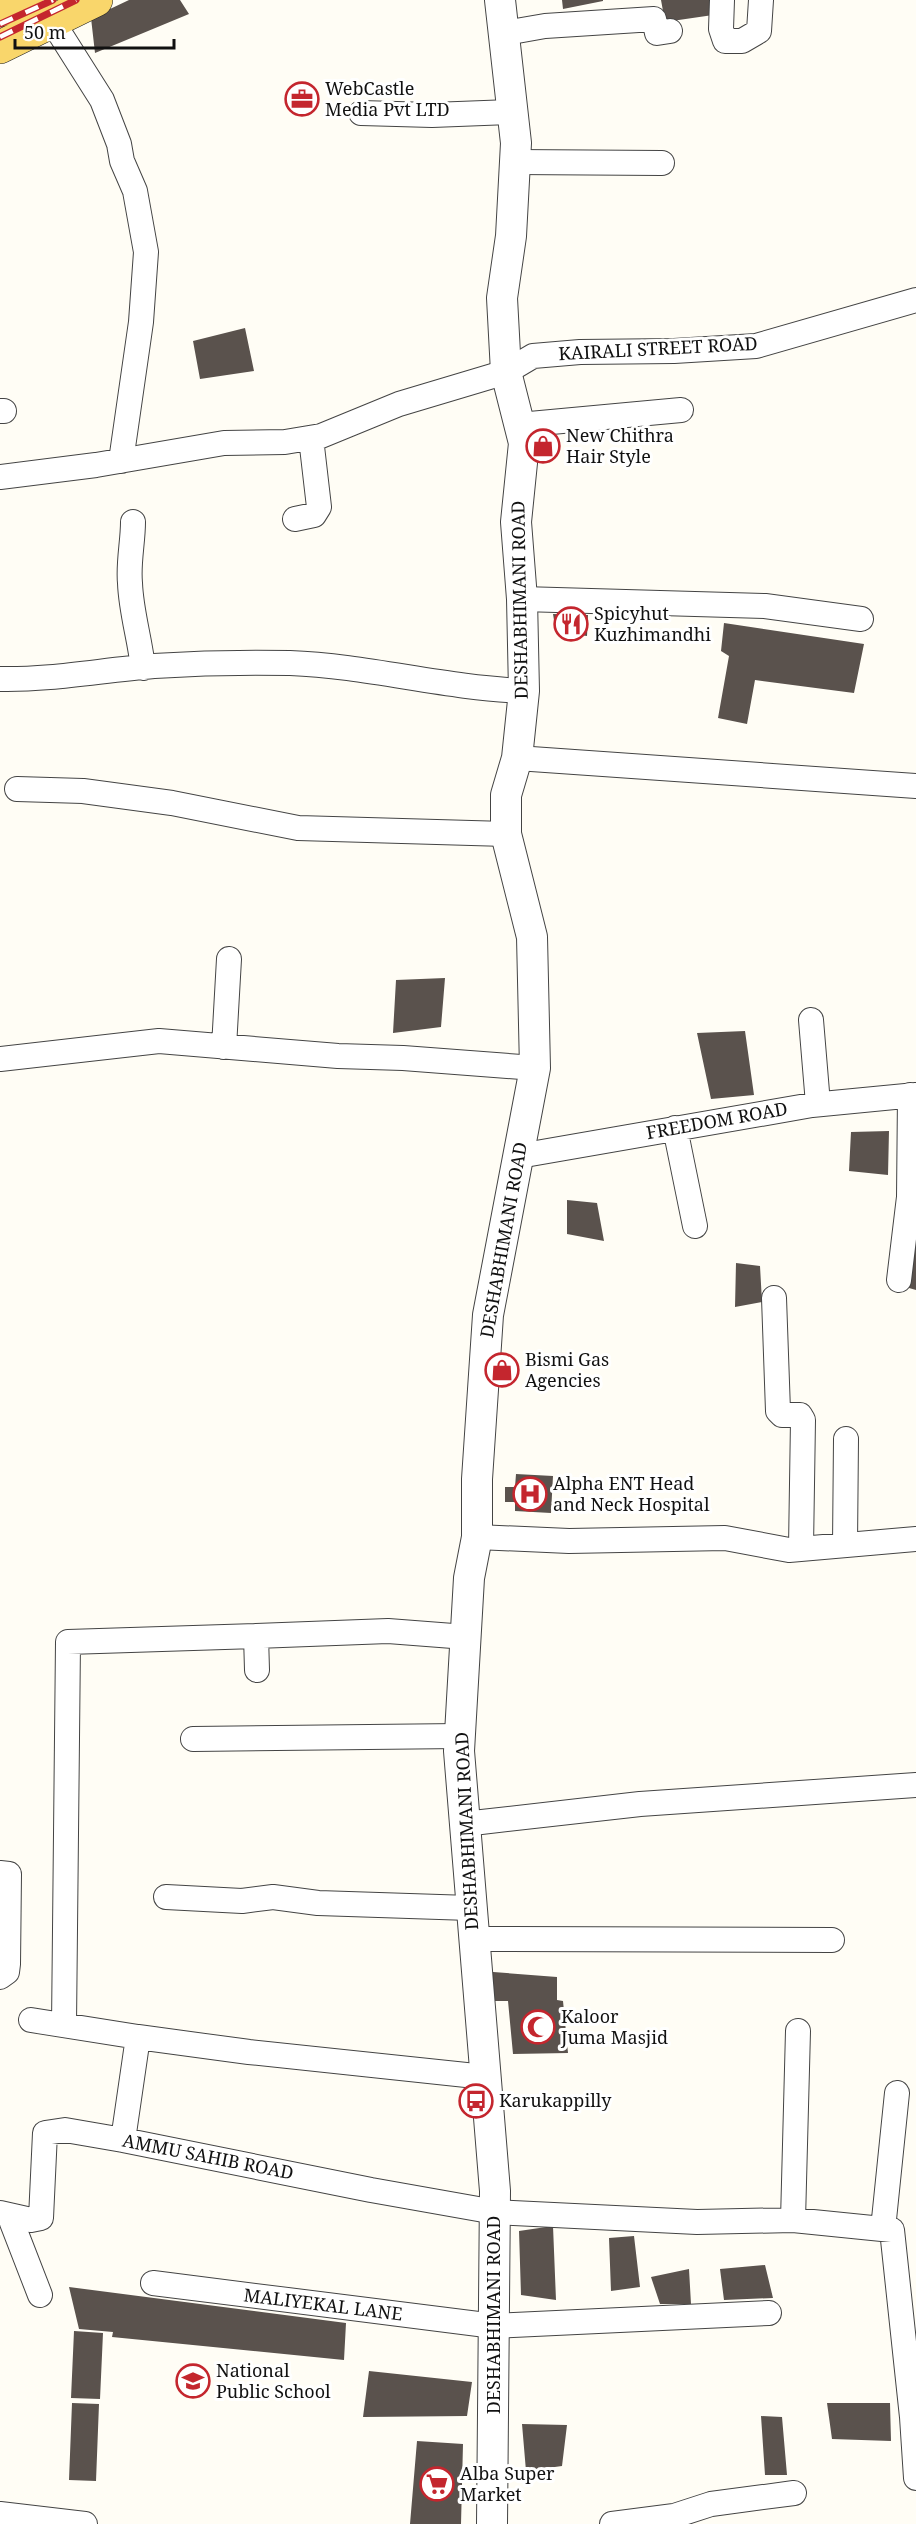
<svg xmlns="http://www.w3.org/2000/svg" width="916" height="2524" font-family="'Noto Serif',serif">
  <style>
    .building { fill: #5a524d }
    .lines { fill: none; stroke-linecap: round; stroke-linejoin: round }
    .minor-casing { stroke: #444; stroke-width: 26 }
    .tertiary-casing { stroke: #444; stroke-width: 32 }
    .primary-casing { stroke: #222; stroke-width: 34 }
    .minor { stroke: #fff; stroke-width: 24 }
    .tertiary { stroke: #fff; stroke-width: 30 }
    .primary { stroke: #f9d66b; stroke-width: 33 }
    .rail-casing { stroke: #c4262e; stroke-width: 7 }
    .rail { stroke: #fff; stroke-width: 4.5; stroke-dasharray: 14; stroke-linecap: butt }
    .labels { text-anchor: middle; stroke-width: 6; stroke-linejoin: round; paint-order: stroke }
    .poi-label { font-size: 18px; fill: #111; stroke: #fff; text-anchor: start }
    .street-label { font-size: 18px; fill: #111; stroke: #fff }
  </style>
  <rect width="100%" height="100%" fill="#fffdf5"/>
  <!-- building -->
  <path class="building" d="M129,0h51l9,14 -94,39 -4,-35z
    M562,0h41v1l-40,8z
    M661,0h51l1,15 -48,7z
    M245,328l9,43 -54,8 -7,-38z
    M553,614l35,1 -1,21 -31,-4z
    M724,623l140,21 -10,49 -99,-13 -8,44 -29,-6 11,-62 -8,-5z
    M445,978l-4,49 -48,6 3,-53z
    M745,1031l9,64 -43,4 -14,-66z
    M889,1131l-1,44 -39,-4 2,-39z
    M567,1200l30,3 7,38 -37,-7z
    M914,1220h2v70l-7,-2z
    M736,1263l24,3 2,36 -27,5z
    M516,1474l37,2 -2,37 -36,-2v-9h-10v-15h10z
    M480,1971l77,6v23l6,1 5,52 -55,1 -5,-53h-23z
    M553,2226l3,74 -35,-5 -2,-64z
    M634,2236l6,51 -29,4 -2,-53z
    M765,2265l8,33 -49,2 -4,-31z
    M689,2269l2,35h-31l-9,-27z
    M69,2287l277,36 -2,37 -232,-23 1,-5 -34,-3z
    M74,2331l29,2 -3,66 -29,-1z
    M369,2371l103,11 -5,34 -104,1z
    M72,2403l27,1 -3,77 -27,-1z
    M827,2403h63l1,38 -59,-2z
    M761,2416l21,1 5,58h-22z
    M522,2424l45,1 -5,41 -36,5z
    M417,2441l46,3 -2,80h-51z"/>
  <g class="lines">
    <defs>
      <path id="minor" d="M33,0l19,21 50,79 17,44 3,17 13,30 11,61 -5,70 -20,139
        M722,0l-1,29 4,12h17l17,-10 2,-31
        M505,33l40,-7 109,-7 3,14 13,-2
        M361,113l71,2 81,-3
        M515,162l147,1
        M0,411h4
        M519,425l162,-15
        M0,477l96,-12 128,-22 61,-1 36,-6 78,-32 107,-32 27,-16 47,-4 94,-1 82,-5 160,-46
        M295,519l19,-4 5,-8 -8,-69
        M133,522c0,20 -5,41 -3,61 1,29 10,56 13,85
        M522,599l243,7 96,13
        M0,679c52,1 102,-9 154,-13 45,-3 90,-4 136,-3 78,3 155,25 234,28
        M517,758l399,28
        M17,789l66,2 89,12 126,25 208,6
        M811,1020l7,84
        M224,1047l5,-88
        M0,1059l159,-18 179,15 65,2 132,10
        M675,1128l20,98
        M519,1156l293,-51 104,-10
        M899,1280l10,-83 1,-102
        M774,1298l4,113 4,4h18l3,5 -2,128
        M477,1537l92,4 156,-3 64,12 127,-11
        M845,1545l1,-106
        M256,1636l132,-5 78,6
        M193,1739l267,-3
        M464,1824l176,-20 276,-19
        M0,1873l9,1 -1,90 -1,8 -7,5
        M166,1897l76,4 31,-4 45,6 152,5
        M473,1939l359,1
        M31,2020l107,17 -15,103
        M64,2025l4,-383 188,-6 1,34
        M138,2037l111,15 236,25
        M0,2213l31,7 10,-2 4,-85 20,-3 58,10 248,50 124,22 202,10 96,-2 99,10 20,187 4,61
        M9,2215l31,80
        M793,2220l5,-189
        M883,2229l14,-136
        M153,2283l341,43 275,-13
        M0,2514l85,10
        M612,2524l62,-8 37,-12 83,-11"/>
      <path id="tertiary" d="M492,2524l3,-333 -36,-440 10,-173 8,-41v-58l11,-164 47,-247 -3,-131 -26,-103v-39l11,-37 7,-67 -2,-92 -6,-77 8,-79 -18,-71 -4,-74 9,-62 5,-93 -16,-143"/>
      <path id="primary" d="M0,10l27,-10
        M0,47l96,-47"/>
    </defs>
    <!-- minor casing -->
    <use href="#minor" class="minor-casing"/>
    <!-- tertiary casing -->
    <use href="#tertiary" class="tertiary-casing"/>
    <!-- primary casing -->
    <use href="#primary" class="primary-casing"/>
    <!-- minor -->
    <use href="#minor" class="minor"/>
    <!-- tertiary -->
    <use href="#tertiary" class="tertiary"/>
    <!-- primary -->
    <use href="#primary" class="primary"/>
    <defs>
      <path id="rail" d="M0,24l53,-24
        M0,37l76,-37"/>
    </defs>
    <!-- rail casing -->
    <use href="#rail" class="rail-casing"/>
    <!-- rail -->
    <use href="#rail" class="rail"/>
  </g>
  <!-- icons -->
  <defs>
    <symbol id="office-ring" viewBox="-11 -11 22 22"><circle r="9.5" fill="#fff" stroke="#c4262e" stroke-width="1.5"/><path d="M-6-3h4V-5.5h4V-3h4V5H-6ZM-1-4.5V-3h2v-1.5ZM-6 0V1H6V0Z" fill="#c4262e"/></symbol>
    <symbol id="shop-ring" viewBox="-11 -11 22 22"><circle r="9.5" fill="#fff" stroke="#c4262e" stroke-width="1.5"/><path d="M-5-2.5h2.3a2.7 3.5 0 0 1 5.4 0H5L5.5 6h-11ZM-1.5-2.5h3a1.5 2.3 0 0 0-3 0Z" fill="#c4262e"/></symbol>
    <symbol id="restaurant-ring" viewBox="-11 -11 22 22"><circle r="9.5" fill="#fff" stroke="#c4262e" stroke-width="1.5"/><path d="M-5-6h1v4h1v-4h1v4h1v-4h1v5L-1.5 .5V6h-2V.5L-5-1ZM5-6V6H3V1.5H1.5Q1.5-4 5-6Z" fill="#c4262e"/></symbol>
    <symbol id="hospital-ring" viewBox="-11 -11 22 22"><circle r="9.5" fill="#fff" stroke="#c4262e" stroke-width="1.5"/><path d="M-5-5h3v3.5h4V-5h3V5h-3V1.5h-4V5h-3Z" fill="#c4262e"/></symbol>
    <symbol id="mosque-ring" viewBox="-11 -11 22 22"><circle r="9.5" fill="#fff" stroke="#c4262e" stroke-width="1.5"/><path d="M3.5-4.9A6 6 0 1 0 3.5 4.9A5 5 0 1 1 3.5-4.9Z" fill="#c4262e"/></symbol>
    <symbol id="bus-ring" viewBox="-11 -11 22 22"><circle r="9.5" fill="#fff" stroke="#c4262e" stroke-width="1.5"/><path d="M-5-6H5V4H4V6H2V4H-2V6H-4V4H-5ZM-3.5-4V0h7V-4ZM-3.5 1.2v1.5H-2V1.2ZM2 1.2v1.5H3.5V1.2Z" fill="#c4262e"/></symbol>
    <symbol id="school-ring" viewBox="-11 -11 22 22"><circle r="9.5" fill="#fff" stroke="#c4262e" stroke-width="1.5"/><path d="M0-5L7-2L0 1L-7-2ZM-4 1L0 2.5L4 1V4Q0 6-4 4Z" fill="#c4262e"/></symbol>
    <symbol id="supermarket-ring" viewBox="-11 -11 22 22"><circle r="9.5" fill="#fff" stroke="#c4262e" stroke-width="1.5"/><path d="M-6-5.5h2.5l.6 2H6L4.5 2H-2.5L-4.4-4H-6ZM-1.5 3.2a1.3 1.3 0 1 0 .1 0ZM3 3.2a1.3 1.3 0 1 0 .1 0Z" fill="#c4262e"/></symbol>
  </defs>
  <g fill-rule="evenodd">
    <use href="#office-ring" x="283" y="80" width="38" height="38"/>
    <use href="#shop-ring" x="524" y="427" width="38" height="38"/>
    <use href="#restaurant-ring" x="552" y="605" width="38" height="38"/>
    <use href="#shop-ring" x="483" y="1351" width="38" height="38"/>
    <use href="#hospital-ring" x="511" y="1475" width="38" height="38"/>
    <use href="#mosque-ring" x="519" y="2008" width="38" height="38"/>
    <use href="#bus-ring" x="457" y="2082" width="38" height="38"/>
    <use href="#school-ring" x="174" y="2362" width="38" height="38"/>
    <use href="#supermarket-ring" x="418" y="2465" width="38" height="38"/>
  </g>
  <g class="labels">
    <!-- poi labels -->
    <g class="poi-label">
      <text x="325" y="95">WebCastle<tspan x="325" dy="21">Media Pvt LTD</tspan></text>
      <text x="566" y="442">New Chithra<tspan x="566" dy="21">Hair Style</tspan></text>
      <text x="594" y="620">Spicyhut<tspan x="594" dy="21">Kuzhimandhi</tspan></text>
      <text x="525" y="1366">Bismi Gas<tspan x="525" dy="21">Agencies</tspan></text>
      <text x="553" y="1490">Alpha ENT Head<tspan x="553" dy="21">and Neck Hospital</tspan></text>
      <text x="561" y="2023">Kaloor<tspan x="561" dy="21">Juma Masjid</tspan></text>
      <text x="499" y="2107">Karukappilly</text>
      <text x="216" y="2377">National<tspan x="216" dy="21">Public School</tspan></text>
      <text x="460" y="2480">Alba Super<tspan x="460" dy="21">Market</tspan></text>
    </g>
    <!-- street labels -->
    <g class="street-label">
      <text transform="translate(658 349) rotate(-3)" y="6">KAIRALI STREET ROAD</text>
      <text transform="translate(520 600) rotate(-91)" y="6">DESHABHIMANI ROAD</text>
      <text transform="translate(717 1121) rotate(-10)" y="6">FREEDOM ROAD</text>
      <text transform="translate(504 1240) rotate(-80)" y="6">DESHABHIMANI ROAD</text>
      <text transform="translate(467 1831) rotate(-93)" y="6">DESHABHIMANI ROAD</text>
      <text transform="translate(208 2157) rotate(11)" y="6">AMMU SAHIB ROAD</text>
      <text transform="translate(323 2305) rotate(7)" y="6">MALIYEKAL LANE</text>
      <text transform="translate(494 2315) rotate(-90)" y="6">DESHABHIMANI ROAD</text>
    </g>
  </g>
  <!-- scale -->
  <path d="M15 39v9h159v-9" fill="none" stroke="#111111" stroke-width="3"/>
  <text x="24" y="39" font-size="18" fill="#111111" stroke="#ffffff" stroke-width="4.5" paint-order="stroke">50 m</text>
</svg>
